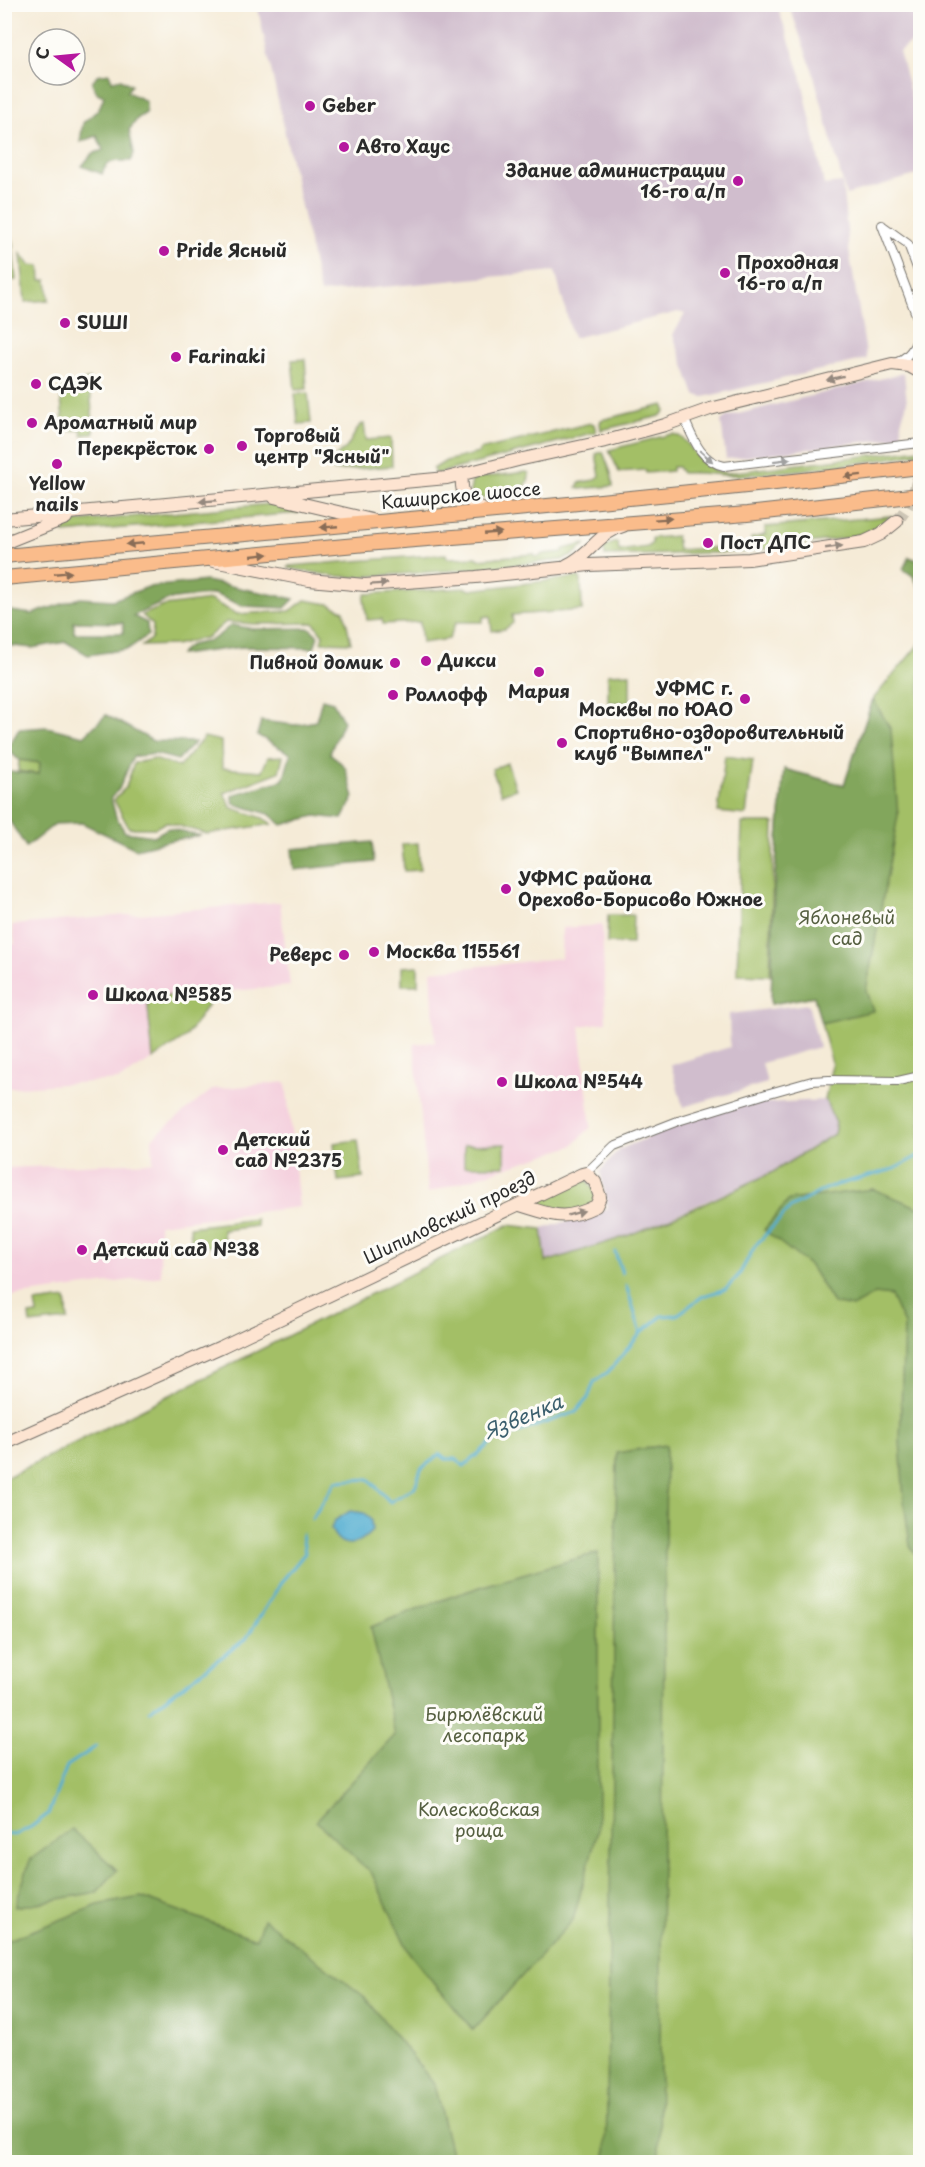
<svg xmlns="http://www.w3.org/2000/svg" width="925" height="2167" font-family="'Playpen Sans',sans-serif">
  <style>
    .built { fill: #f4cfdd }
    .industrial { fill: #d0bdcd }
    .green { fill: #a3bf66; stroke: #677548; stroke-width: 1.5 }
    .forest { fill: #82a65b; stroke: #566843; stroke-width: 1.5; fill-rule: evenodd }
    .water { fill: #53aed1; stroke: #3f6c7e; stroke-width: 1.5 }
    .lines { fill: none; stroke-linecap: round; stroke-linejoin: round }
    .stream { stroke: #53aed1; stroke-width: 3 }
    .secondary-tunnel { stroke: #cdc5b5; stroke-width: 12; stroke-dasharray: 12 6; stroke-linecap: butt }
    .street-casing { stroke: #726e67; stroke-width: 10 }
    .secondary-casing { stroke: #726e67; stroke-width: 14 }
    .primary-casing { stroke: #726e67; stroke-width: 16 }
    .street { stroke: #fff; stroke-width: 8 }
    .secondary { stroke: #fde4d1; stroke-width: 12 }
    .primary { stroke: #fabc8b; stroke-width: 14 }
    .oneway { fill: #94887e }
    .oneway2 { fill: #a0a0a0 }
    .oneway3 { fill: #886c56 }
    .poi-dot { fill: #b5179e; stroke: #fdfcf7; stroke-width: 2 }
    .labels { text-anchor: middle; stroke-width: 6; stroke-linejoin: round; paint-order: stroke }
    .poi-label { font-size: 18px; font-weight: bold; fill: #2b2b2b; stroke: #fdfcf7; text-anchor: start }
    .street-label { font-size: 18px; fill: #2b2b2b; stroke: #fdfcf7 }
    .park-label { font-size: 18px; fill: #555f40; stroke: #fdfcf7 }
    .water-label { font-size: 20px; font-style: italic; fill: #3b5f6d; stroke: #fdfcf7 }
  </style>
  <rect width="100%" height="100%" fill="#fdfcf7"/>
  <filter id="ink" filterUnits="userSpaceOnUse"><feTurbulence type="fractalNoise" baseFrequency=".0167" numOctaves="2"/><feDisplacementMap in="SourceGraphic" scale="12" xChannelSelector="R" yChannelSelector="G"/><feConvolveMatrix kernelMatrix="1 2 1 2 8 2 1 2 1" color-interpolation-filters="sRGB"/></filter>
  <filter id="wash" filterUnits="userSpaceOnUse"><feTurbulence type="fractalNoise" baseFrequency=".008" numOctaves="4" result="noise"/><feDisplacementMap in="SourceGraphic" scale="24" xChannelSelector="R" yChannelSelector="G"/><feGaussianBlur stdDeviation="1.35" result="paint"/><feColorMatrix in="noise" values="0 0 0 0 0 0 0 0 0 0 0 0 0 0 0 0 0 1.4 0 .05"/><feComposite in="paint" operator="in"/></filter>
  <g filter="url(#wash)">
    <rect width="100%" height="100%" fill="#f5ebd7"/>
    <!-- built -->
    <path class="built" d="M280,902l10,84 -143,12 6,61 -34,21 -114,8v-143l10,-1 -3,-19z
      M602,925l4,97 -26,4 11,101 -19,19 -144,47 -14,-149 21,-2 -4,-71 130,-13 1,-30z
      M286,1082l13,125 -140,17 2,52 -156,21v-129l148,-6 -1,-24 61,-49z"/>
    <!-- industrial -->
    <path class="industrial" d="M257,5h520l24,70 23,110 18,-2 7,67 18,109 -163,38 -9,-2 -22,-60 12,-21 -7,-2 -105,26 -18,-67 -235,22z
      M789,5h131v31l-21,15 21,78v45l-74,21 -33,-123z
      M904,373l3,30 -6,19 1,15 -176,22 -5,-38 5,-4z
      M808,1004l11,43 -57,16 5,20 -84,24 -12,-42 59,-18 -1,-33z
      M825,1100l11,23 -2,11 -61,38 -146,64 -81,26 -4,-33 66,-21 -8,-37 20,-22 73,-30 54,-15z"/>
    <!-- green -->
    <path class="green" d="M5,238h7l4,42 -11,1z
      M21,254l9,11 10,1 1,14h6l2,20 -24,2z
      M305,359l2,30 -12,1 -3,-30z
      M89,379l5,54 -12,2v-5l-18,1 -4,-43z
      M308,393l3,30 -13,1 -3,-30z
      M664,405l1,6 -5,5 -59,14 -1,-7 1,-3z
      M591,423l3,1 2,8 -161,42 -2,-5 13,-8 33,-8v-3z
      M364,424l2,16 25,-2 1,28 -58,5v-13l13,-11 13,-22z
      M672,434c20,1 21,35 55,39l193,-24v4c-59,11 -118,18 -179,22 -21,2 -37,-4 -59,-2l-4,-6h-6v4l-26,2 -1,-3 -26,2 -10,-22z
      M603,452l8,21 2,13 -34,3 -2,-2 2,-4 15,-3 6,-4 -4,-22z
      M526,472l3,1c0,27 -30,23 -50,25l-6,-2 -3,-5 2,-10 5,-3z
      M281,503l17,3v7l-234,20 -1,-10z
      M891,516l-19,14 -20,7 -107,15 -140,4 -1,-9 11,-5 3,2 1,7 29,-4 4,-4v-5l24,-2 2,14 73,-5v-7l14,-3v-8z
      M586,544l-14,12 -11,4 -86,9 -120,8 -21,-1 -46,-8 1,-2 157,-12 1,4 30,-1 1,2 56,-5 1,3 6,-1 1,-2 21,-2v-3z
      M579,577l2,3 1,30 -70,5 1,8 -8,6 -13,2 -2,-15 -7,1v5h-27l-7,17 -27,4 -2,-21 -37,2 -1,-5 -15,1 -3,-22 2,-4 100,-6 4,2z
      M210,600l27,14 53,-3 15,-11 24,4 15,7 7,32 -30,-1 2,-7 -9,-12 -59,1 -29,-2 -18,15 -33,8 -33,1 10,-8 1,-13 -11,-10 22,-9z
      M920,643v1519h-915v-684l503,-253 34,4 4,33 81,-26 79,-33 67,-31 61,-38 2,-11 -11,-23 7,-36 -18,-68 -43,8 3,-116 10,-119 60,16 29,-86z
      M630,673v29h-22v-28z
      M204,737l17,4 1,27 40,3 6,-14 15,-1 -4,16 -55,21 8,15 31,10 9,6 -65,10 -41,-12 -11,6h-26l-15,-28 12,-13 8,-24 20,-4 25,8z
      M725,756l28,4 -7,55 -28,-3z
      M19,760l21,3 -1,11 -21,-3z
      M507,763l9,26 -15,5 -9,-25z
      M742,823h32l-4,152 -33,-1z
      M418,843l2,27 -16,1 -2,-27z
      M608,915h25l-1,29 -25,-1z
      M418,966v19h-16v-18z
      M216,992l-30,45 -33,22 -6,-61z
      M358,1140l5,38 -25,3 -4,-38z
      M505,1144v22h-41v-21z
      M582,1174l18,23 -21,17 -59,-9z
      M256,1219l1,7 -34,4 1,15 -32,3 -2,-21z
      M66,1299l2,21 -38,4 -1,-9 8,-1 -2,-11z"/>
    <!-- forest -->
    <path class="forest" d="M109,73l3,8 9,-2 10,6 -4,7 19,9v12l-8,5 -9,12 5,23 -3,8c-14,0 -24,-2 -29,13l-20,-8 10,-12 11,-4 -6,-14 -17,6 3,-19 16,-14 5,-13 -7,-3 -5,-10 5,-8z
      M909,557l11,4v27l-7,-12 -10,-7z
      M206,581l88,18 -9,9 -42,-2 -29,-12 -46,6 -35,16 14,7 1,12 -20,14 -40,6 -22,-13 -34,6 -27,-3v-35l27,4 48,-16 33,2 35,-13zM74,622l49,1v10h-49z
      M231,625l23,4 56,-1 8,8 -4,12 -72,-1 -62,8c8,-14 18,-10 31,-15 7,-3 14,-10 20,-15z
      M322,699l11,3 10,19 -13,32 15,14 9,30 -12,22 -27,-3 -33,9 -13,-11 -35,-10 -2,-9 51,-15 8,-26 -34,-19 4,-14 34,4 21,-4z
      M873,699l18,31 7,85 -32,176 7,20 -52,12 -7,-27 -43,8 3,-116 10,-119 60,16z
      M106,715l47,26 42,1 -17,18 -23,-6 -22,3 -14,32 -8,9 5,19 9,15 29,4 14,-8 33,8 -28,4 -37,9 -54,-26 -27,1 -29,23 -21,-33v-27l3,-1v-14l31,2 1,-11 -21,-3 -12,-11 12,-20 28,-2 37,9z
      M372,842l2,20 -80,8 -2,-21z
      M873,1189l47,19v354l-10,-17 -6,-44 -4,-61 4,-115 -13,-29 -16,-2 -23,13 -19,-4 -23,-37 -46,-36 25,-30z
      M666,1445l-7,717h-53l11,-709z
      M598,1553v277l-25,90 -100,110 -63,-76 -38,-80 -56,-53 79,-86 -24,-108c74,-31 150,-54 227,-74z
      M72,1829l45,41 -20,22 -82,15 15,-47z
      M141,1897l115,42 7,-20 102,78 69,87 19,78h-448v-218l1,-3 92,-36z"/>
    <!-- water -->
    <path class="water" d="M350,1511l14,2 7,7 1,11c-14,15 -31,20 -41,-2l3,-8z"/>
    <g class="lines">
      <!-- stream -->
      <path class="stream" d="M615,1252l7,21
        M626,1285l15,48
        M312,1519l24,-38 33,-2 21,23 25,-15 6,-18 19,-15 6,5h10l8,7 29,-25 83,-29 12,-14 6,-16 14,-10 33,-39 21,-17 15,-1 26,-19 23,-7 13,-14 16,-29 35,-38 39,-21 65,-18 26,-14
        M149,1711l97,-72 36,-58 23,-28 -3,-19
        M4,1834l11,1 16,-8 17,-13 19,-48 30,-20"/>
    </g>
  </g>
  <g filter="url(#ink)">
    <g class="lines">
      <!-- secondary-tunnel -->
      <path class="secondary-tunnel" d="M897,521c14,-16 19,-32 23,-53"/>
      <defs>
        <path id="street" d="M882,225l38,100
          M883,226l25,18 12,32
          M895,363c18,-7 25,-24 24,-42
          M684,418c9,20 16,43 40,48l196,-23
          M586,1173l28,-27 64,-25 88,-27 46,-13 17,-1 69,1 22,-5"/>
        <path id="secondary" d="M462,474c-2,24 5,25 23,37
          M274,497l102,24
          M4,519l443,-41 71,-18 88,-19 59,-16 45,-16 182,-45 17,2 11,6
          M4,543l62,-25
          M213,561l96,19 56,5 111,-8 113,-12 160,-6 115,-17 17,-8 16,-13
          M567,565c22,-9 32,-33 56,-39
          M4,1444l219,-98 359,-172 4,-1 9,9 5,15 -4,9c-33,16 -43,9 -76,-1"/>
        <path id="primary" d="M4,556c306,-28 612,-54 916,-89
          M4,578l373,-35 370,-29 173,-19"/>
      </defs>
      <!-- street casing -->
      <use href="#street" class="street-casing"/>
      <!-- secondary casing -->
      <use href="#secondary" class="secondary-casing"/>
      <!-- primary casing -->
      <use href="#primary" class="primary-casing"/>
      <!-- street -->
      <use href="#street" class="street"/>
      <!-- secondary -->
      <use href="#secondary" class="secondary"/>
      <!-- primary -->
      <use href="#primary" class="primary"/>
    </g>
    <!-- one-way arrows -->
    <defs><path id="oneway-solid" d="M-6-.8H1V-3.2L6.5 0L1 3.2V.8H-6Z" transform="scale(1.5)"/></defs>
    <g class="oneway">
      <use href="#oneway-solid" transform="translate(835 378) rotate(166)"/>
      <use href="#oneway-solid" transform="translate(208 501) rotate(175)"/>
      <use href="#oneway-solid" transform="translate(834 547) rotate(-8)"/>
      <use href="#oneway-solid" transform="translate(379 584) rotate(-4)"/>
      <use href="#oneway-solid" transform="translate(576 1213) rotate(-15)"/>
    </g>
    <g class="oneway2">
      <use href="#oneway-solid" transform="translate(706 456) rotate(41)"/>
      <use href="#oneway-solid" transform="translate(782 460) rotate(-7)"/>
    </g>
    <g class="oneway3">
      <use href="#oneway-solid" transform="translate(853 476) rotate(173)"/>
      <use href="#oneway-solid" transform="translate(663 519) rotate(-4)"/>
      <use href="#oneway-solid" transform="translate(329 527) rotate(175)"/>
      <use href="#oneway-solid" transform="translate(493 533) rotate(-5)"/>
      <use href="#oneway-solid" transform="translate(135 544) rotate(175)"/>
      <use href="#oneway-solid" transform="translate(260 555) rotate(-6)"/>
      <use href="#oneway-solid" transform="translate(63 573) rotate(-5)"/>
    </g>
  </g>
  <!-- markers -->
  <g class="poi-dot">
    <circle cx="310" cy="106" r="6"/>
    <circle cx="344" cy="147" r="6"/>
    <circle cx="738" cy="181" r="6"/>
    <circle cx="164" cy="251" r="6"/>
    <circle cx="725" cy="273" r="6"/>
    <circle cx="65" cy="323" r="6"/>
    <circle cx="176" cy="357" r="6"/>
    <circle cx="36" cy="384" r="6"/>
    <circle cx="32" cy="423" r="6"/>
    <circle cx="242" cy="446" r="6"/>
    <circle cx="209" cy="449" r="6"/>
    <circle cx="57" cy="464" r="6"/>
    <circle cx="708" cy="543" r="6"/>
    <circle cx="426" cy="661" r="6"/>
    <circle cx="395" cy="663" r="6"/>
    <circle cx="539" cy="672" r="6"/>
    <circle cx="393" cy="695" r="6"/>
    <circle cx="745" cy="699" r="6"/>
    <circle cx="562" cy="743" r="6"/>
    <circle cx="506" cy="889" r="6"/>
    <circle cx="374" cy="952" r="6"/>
    <circle cx="344" cy="955" r="6"/>
    <circle cx="93" cy="995" r="6"/>
    <circle cx="502" cy="1082" r="6"/>
    <circle cx="223" cy="1150" r="6"/>
    <circle cx="82" cy="1250" r="6"/>
  </g>
  <g class="labels">
    <!-- poi labels -->
    <g class="poi-label">
      <text x="322" y="112">Geber</text>
      <text x="356" y="153">Авто Хаус</text>
      <text x="726" y="177" text-anchor="end">Здание администрации<tspan x="726" dy="21">16-го а/п</tspan></text>
      <text x="176" y="257">Pride Ясный</text>
      <text x="737" y="269">Проходная<tspan x="737" dy="21">16-го а/п</tspan></text>
      <text x="77" y="329">SUШI</text>
      <text x="188" y="363">Farinaki</text>
      <text x="48" y="390">СДЭК</text>
      <text x="44" y="429">Ароматный мир</text>
      <text x="254" y="442">Торговый<tspan x="254" dy="21">центр "Ясный"</tspan></text>
      <text x="197" y="455" text-anchor="end">Перекрёсток</text>
      <text x="57" y="490" text-anchor="middle">Yellow<tspan x="57" dy="21">nails</tspan></text>
      <text x="720" y="549">Пост ДПС</text>
      <text x="438" y="667">Дикси</text>
      <text x="383" y="669" text-anchor="end">Пивной домик</text>
      <text x="733" y="695" text-anchor="end">УФМС г.<tspan x="733" dy="21">Москвы по ЮАО</tspan></text>
      <text x="539" y="698" text-anchor="middle">Мария</text>
      <text x="405" y="701">Роллофф</text>
      <text x="574" y="739">Спортивно-оздоровительный<tspan x="574" dy="21">клуб "Вымпел"</tspan></text>
      <text x="518" y="885">УФМС района<tspan x="518" dy="21">Орехово-Борисово Южное</tspan></text>
      <text x="386" y="958">Москва 115561</text>
      <text x="332" y="961" text-anchor="end">Реверс</text>
      <text x="105" y="1001">Школа №585</text>
      <text x="514" y="1088">Школа №544</text>
      <text x="235" y="1146">Детский<tspan x="235" dy="21">сад №2375</tspan></text>
      <text x="94" y="1256">Детский сад №38</text>
    </g>
    <!-- street labels -->
    <g class="street-label">
      <text transform="translate(461 496) rotate(-5)" y="6">Каширское шоссе</text>
      <text transform="translate(450 1218) rotate(-26)" y="6">Шипиловский проезд</text>
    </g>
    <!-- park labels -->
    <g class="park-label">
      <text x="847" y="924">Яблоневый<tspan x="847" dy="21">сад</tspan></text>
      <text x="484" y="1721">Бирюлёвский<tspan x="484" dy="21">лесопарк</tspan></text>
      <text x="479" y="1816">Колесковская<tspan x="479" dy="21">роща</tspan></text>
    </g>
    <!-- water labels -->
    <g class="water-label">
      <text transform="translate(523 1417) rotate(-23)" y="7">Язвенка</text>
    </g>
  </g>
  <!-- margin -->
  <rect width="925" height="2167" fill="none" stroke="#fdfcf7" stroke-width="24"/>
  <!-- north arrow -->
  <g transform="translate(57 57) rotate(285)"><circle r="28" fill="#fdfcf7" stroke="#a9a8a5" stroke-width="1.5"/>
  <path d="M0-4.5L10 22L0 15L-10 22Z" fill="#b5179e"/>
  <text y="-9" font-size="16" font-weight="bold" text-anchor="middle" fill="#2b2b2b">С</text>
  </g>
</svg>
